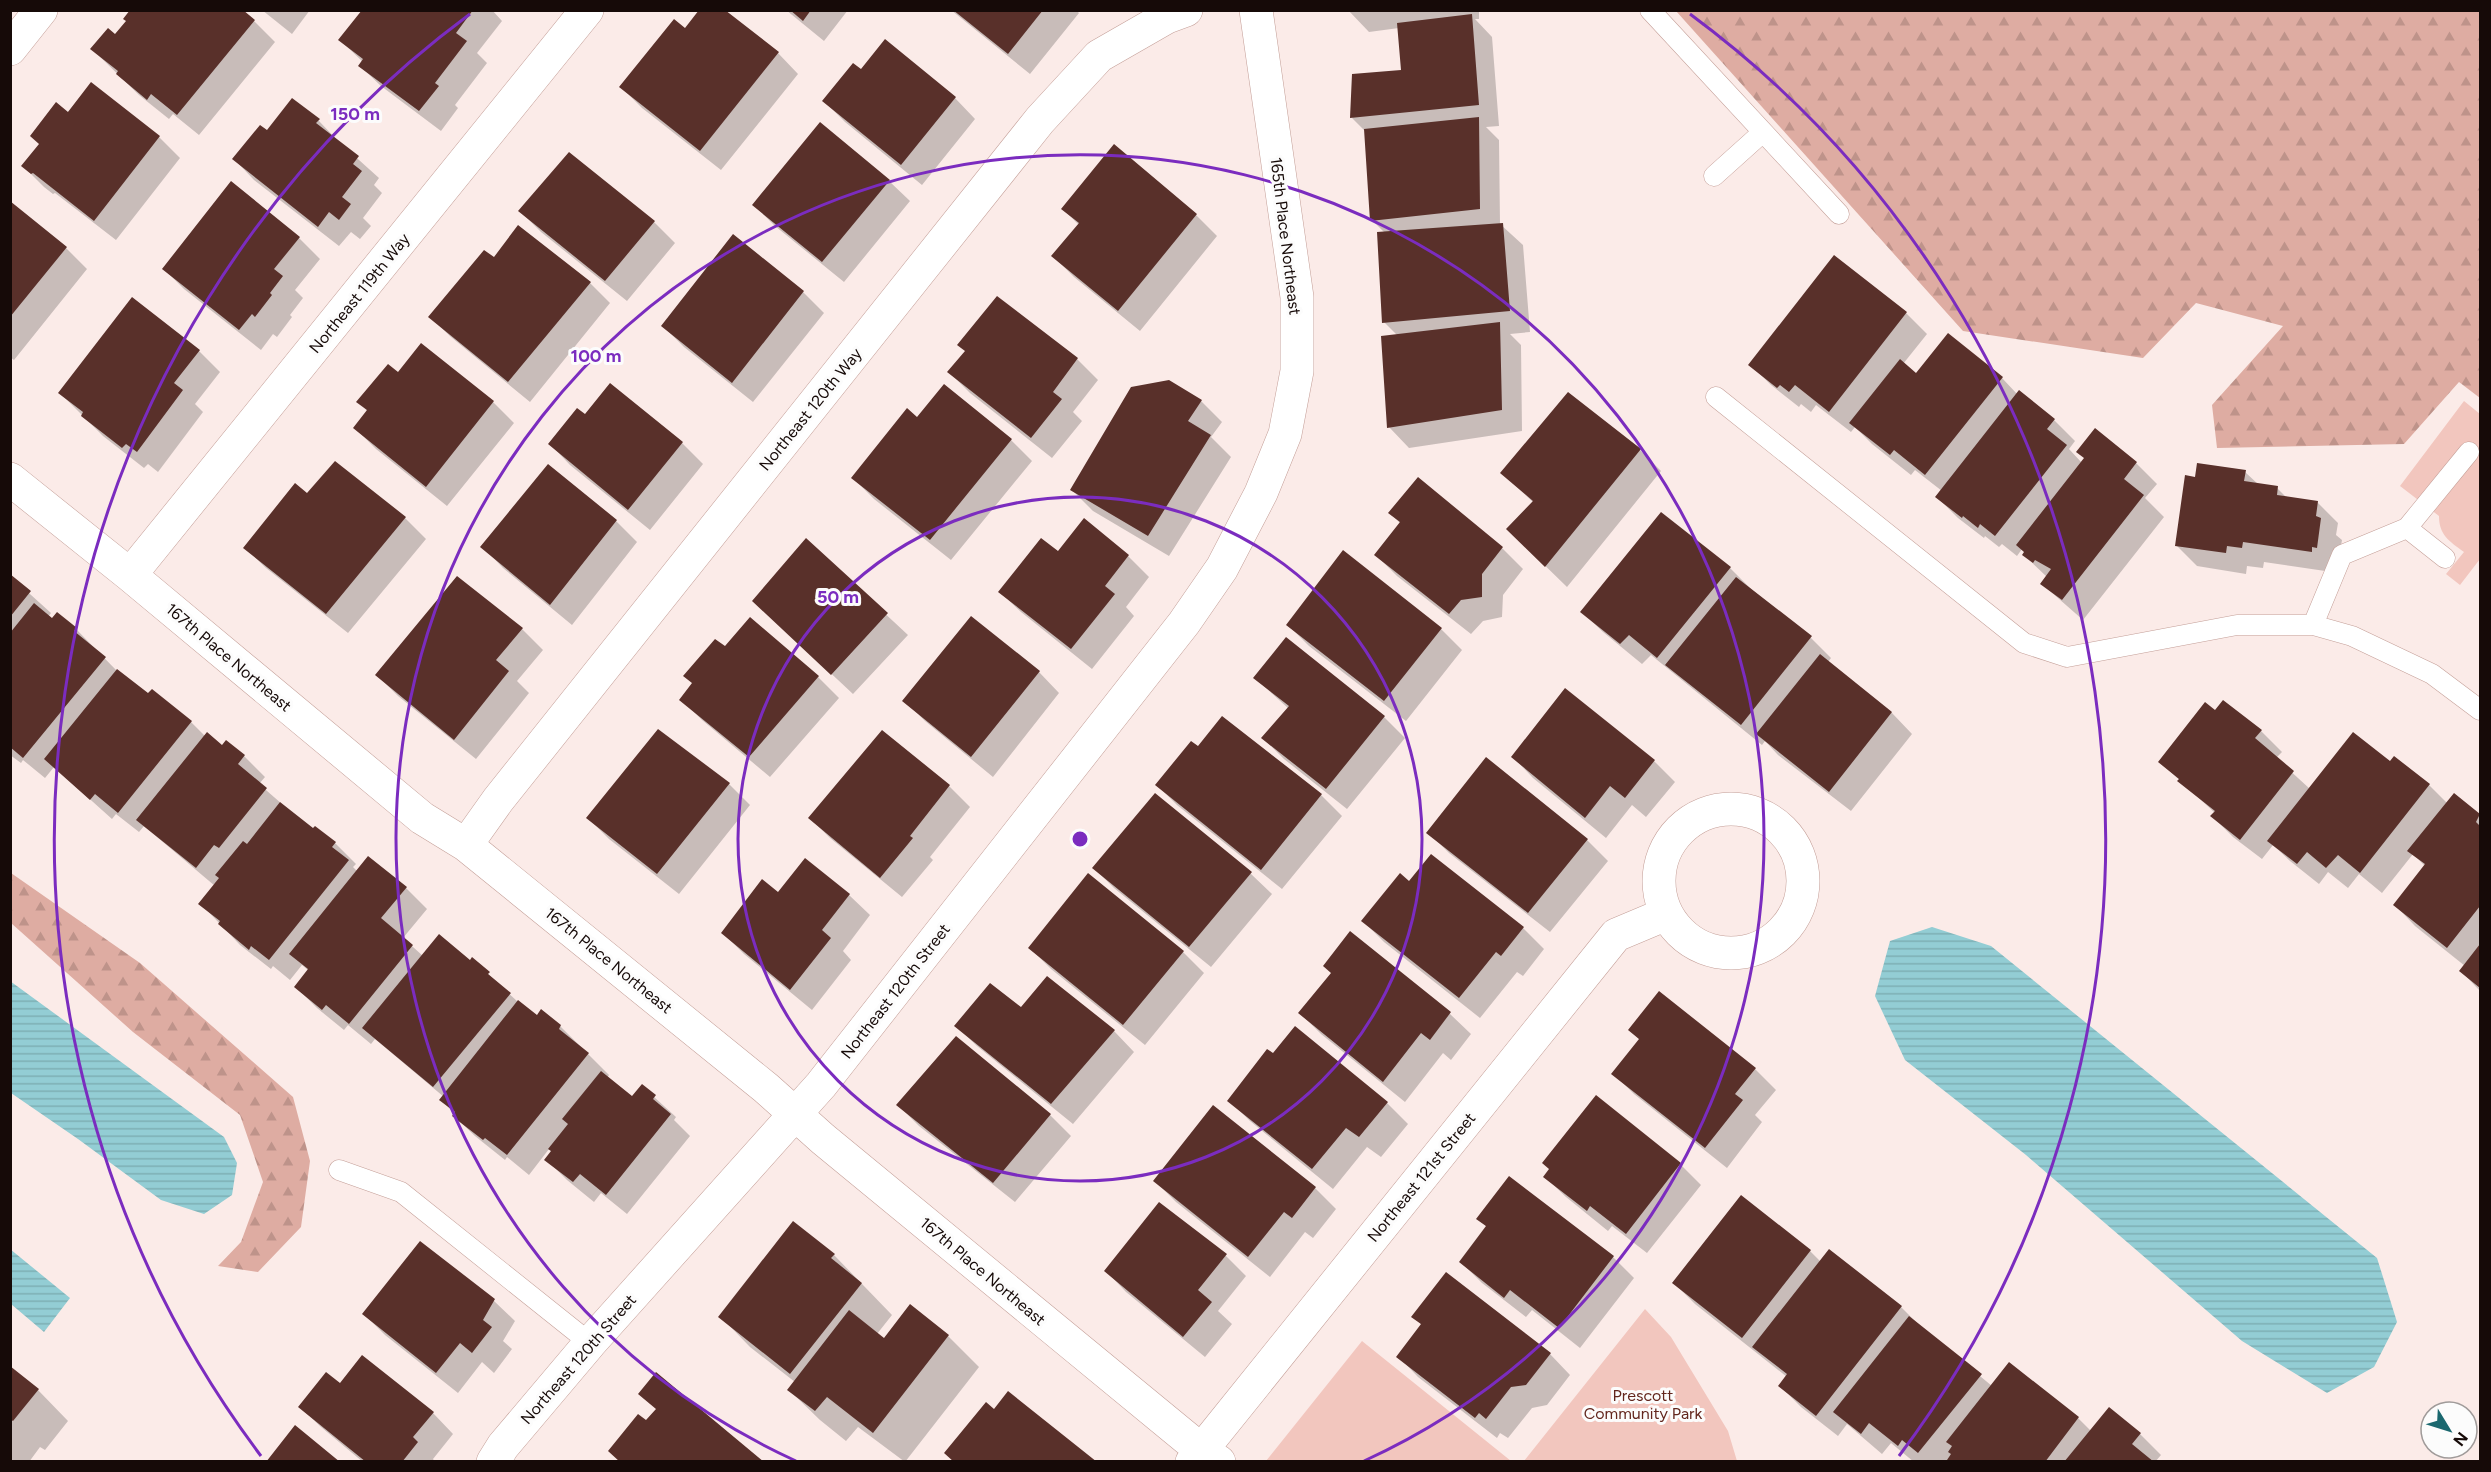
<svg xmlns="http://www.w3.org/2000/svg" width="2491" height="1472" font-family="Figtree,sans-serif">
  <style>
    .green { fill: #f2c6be }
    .forest { fill: url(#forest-firs) }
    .water { fill: url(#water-rules) }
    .shadow { fill: #0003 }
    .building { fill: #59302a }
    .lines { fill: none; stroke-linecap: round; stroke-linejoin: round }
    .lane-casing { stroke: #c49f98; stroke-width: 21 }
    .street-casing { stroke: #c49f98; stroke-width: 34 }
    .lane { stroke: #fff; stroke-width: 20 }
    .street { stroke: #fff; stroke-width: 33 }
    .ring { fill: none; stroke: #7b2cbf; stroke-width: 3 }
    .labels { text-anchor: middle; stroke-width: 6; stroke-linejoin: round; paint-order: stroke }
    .street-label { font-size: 16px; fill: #160a08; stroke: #fcfcfc }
    .park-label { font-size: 16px; fill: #63261d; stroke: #fcfcfc }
    .centre { fill: #7b2cbf; stroke: #fcfcfc; stroke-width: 3 }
    .ring-label { font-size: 18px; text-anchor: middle; font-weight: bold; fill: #7b2cbf; stroke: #fcfcfc; stroke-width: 6; stroke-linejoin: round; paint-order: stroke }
  </style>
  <defs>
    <pattern id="forest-firs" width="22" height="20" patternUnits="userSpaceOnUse" patternTransform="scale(1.5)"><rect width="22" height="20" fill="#deaca2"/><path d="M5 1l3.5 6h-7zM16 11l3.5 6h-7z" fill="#be938a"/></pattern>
    <pattern id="water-rules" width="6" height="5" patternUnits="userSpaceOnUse" patternTransform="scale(1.5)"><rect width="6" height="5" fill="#93cdd4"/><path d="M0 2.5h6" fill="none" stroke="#7eafb4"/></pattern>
  </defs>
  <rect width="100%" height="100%" fill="#fbebe8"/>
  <!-- green -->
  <path class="green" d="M2464,401l16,13v145l-20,26 -14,-11 18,-22c-15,-11 -25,-17 -25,-36l-39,-30z
    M1645,1309l26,28 57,94 9,30h-213z
    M1362,1341l149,120h-245z"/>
  <!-- forest -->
  <path class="forest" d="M1676,11h804v387l-21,-16 -55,62 -187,4 -5,-43 71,-79 -87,-23 -53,55 -180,-27z
    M11,873l129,90 153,134 17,64 -9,66 -43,45 -40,-6 23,-24 22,-60 -23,-67 -107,-83 -122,-109z"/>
  <!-- water -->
  <path class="water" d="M1932,927l59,19 386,312 20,64 -23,45 -47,26 -85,-52 -216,-186 -121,-95 -30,-64 15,-55z
    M10,981l214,156 13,26 -5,32 -28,19 -43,-14 -83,-61 -67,-46z
    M10,1249l60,49 -26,34 -33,-28z"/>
  <!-- shadow -->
  <path class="shadow" d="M262,10h48l-18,24z
    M364,10h128l10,11 -25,32 10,10 -32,42 3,3 -17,23 -60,-45 -21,-20 3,-4 -23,-22z
    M786,10h62l-24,31z
    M951,10h125l3,3 -49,61z
    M1348,10h131v9h-4l17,18 7,89 -13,1 13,13 1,84 23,21 7,87 -20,2 11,11 1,86 -113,17 -20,-21 9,-91 -14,-14 1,-89 -13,-13 -6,-88 -14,-14 50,-47 -3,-43 -30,4z
    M254,21l21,21 -76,93 -26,-21 -4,5 -30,-24 -47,-46 24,-13z
    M685,30l93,23 20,21 -77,96 -79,-62 -21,-21z
    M861,71l94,27 20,21 -53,66 -77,-63 -21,-21z
    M91,84l68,53 21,21 -64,82 -61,-47 -2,1 -9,-7 -21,-21z
    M292,100l27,21 20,21 40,36 -5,7 8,8 -19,25 8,8 -11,13 -9,-7 -12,14 -85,-66 -20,-21 33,-27z
    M570,154l84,68 21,21 -48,58 -86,-69 -21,-21z
    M889,181l21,20 -66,81 -69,-56 -21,-21z
    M231,184l68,54 21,21 -25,31 8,8 -13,17 2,2 -15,20 -4,-3 -12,16 -77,-61 -20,-20z
    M10,203l56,45 21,21 -73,91 -4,-3z
    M1063,209l133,6 21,21 -77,95 -66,-54 -21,-21 26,-31z
    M494,259l96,24 20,20 -80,99 -79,-65 -21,-20z
    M803,292l21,21 -71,89 -69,-55 -21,-21z
    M133,299l66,52 21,21 -25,32 8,8 -45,60 -10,-8 -4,4 -41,-32 -43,-43z
    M1906,313l21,21 -24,30 13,11 86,3 16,17 36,25 21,21 -6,8 13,14h54l21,21 -12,14 19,19 -81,103 -41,-36 5,-7 -23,-22 2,-2 -4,-4 -5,7 -15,-12 -3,3 -14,-11 -1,2 -26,-20 -21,-21 5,-6 -27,-21 -4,5 -39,-31 -17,-17 -4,5 -35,-27 -5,7 -10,-8 -2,3 -28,-22 -21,-21z
    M422,345l71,57 21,21 -67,83 -71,-57 -21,-21 13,-16 -9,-10 39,-28z
    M966,351l111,8 21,21 -25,32 9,9 -30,37 -82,-65 -21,-21z
    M610,385l72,58 21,21 -53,66 -80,-65 -20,-21 36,-28z
    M944,386l67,54 21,21 -81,99 -77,-61 -21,-21 64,-59z
    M1568,394l72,56 21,21 -94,116 -38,-37 5,-47 -32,-30z
    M1201,401l21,21 -11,15 20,20 -62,99 -76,-45 -21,-21z
    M336,463l69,55 21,21 -78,94 -82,-65 -21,-20 63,-53z
    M548,467l68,54 21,21 -65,83 -69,-57 -20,-21z
    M2245,472l14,13 18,3 10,10 30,4 21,21 -2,12 6,5 -5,28 -5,4 -68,-10 -1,6 -16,-2 -1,8 -49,-8 -21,-21z
    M1418,479l84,69 21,21 -20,26 -1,22 -19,4 -12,13 -74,-58 -21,-21 25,-31 -11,-11z
    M806,540l102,95 -55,59 -78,-73z
    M1058,553l70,3 21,21 -23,30 8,9 -42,53 -71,-57 -21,-20z
    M1730,568l21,21 60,49 20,20 -3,4 64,51 20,21 -61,77 -73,-56 -13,-14 -3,4 -111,-90 -9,9 -39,-32 -21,-20z
    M10,576l41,37 -3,4 28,12 40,41 33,25 42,27 14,14 18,11 21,9 21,21 -6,7 54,47 22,12 21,21 -3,3 5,5 48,16 21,21 -24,29 20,18 47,6 2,-3 46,43 19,15 4,-6 19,15 49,49 -2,3 26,20 9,-12 34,31 -2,3 16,16 -63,78 -26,-21 -7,9 -27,-22 -21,-21 6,-7 -3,-3 -20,26 -22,-18 -2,3 -30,-24 -21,-20 1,-2 -14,-14 3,-3 -69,-58 -4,5 -23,-19 -4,5 -27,-22 -21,-21 13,-16 -7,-6 -12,15 -17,-14 -2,3 -31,-24 -40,-42 15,-17 -71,-60 -5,6 -23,-18 -4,5 -58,-52 -9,11 -22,-18 -2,3 -11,-8z
    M1288,625l153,4 21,21 -56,71 -97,-75z
    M522,629l21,21 -26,31 12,12 -53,66 -78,-63 -21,-21z
    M1039,672l20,21 -66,84 -68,-56 -21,-21z
    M818,677l21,21 -69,79 -68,-57 -21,-21z
    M1255,678l129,39 21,21 -58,71 -63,-50 -21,-21 26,-29z
    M1565,690l89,71 21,21 -29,35 -14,-12 -26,33 -73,-60 -20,-21z
    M2215,712l46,19 21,21 -6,6 34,31 80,-26 4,-5 35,27 18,18 7,-8 26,21v175l-19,-20 4,-5 -50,-40 -20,-21 30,-39 -12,-12 -31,39 -23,-19 -11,14 -20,-16 -9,12 -29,-23 -17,-16 -11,14 -29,-22 -21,-21 3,-3 -55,-51z
    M658,731l71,53 21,21 -71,89 -70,-55 -21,-21z
    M882,732l67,54 21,21 -40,50 3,3 -31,37 -72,-59 -20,-20z
    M1198,748l123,47 21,21 -60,73 -105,-84 -20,-20z
    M1155,795l96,79 21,20 -61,73 -97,-79 -20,-20z
    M1428,832l159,8 21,21 -58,71 -101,-79z
    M779,894l70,1 21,20 -27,36 8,9 -39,50 -68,-56 -21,-21z
    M1363,921l160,7 21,21 -21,27 -6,-4 -37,46 -96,-76z
    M1350,933l100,81 21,20 -20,26 -8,-7 -38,49 -84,-68 -21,-21 33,-39z
    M1030,948l153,4 21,21 -59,72 -94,-76z
    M1659,993l96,76 21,21 -21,25 7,7 -35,46 -93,-74 -21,-21 27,-33 -10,-10z
    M1021,1009l93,22 20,21 -61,72 -96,-78 -21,-20z
    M956,1039l94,76 21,21 -56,66 -96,-76 -21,-21z
    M1229,1100l158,3 21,21 -27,33 -14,-10 -34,42 -83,-68z
    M1680,1164l21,21 -54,68 -35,-27 -4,5 -42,-34 -21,-20z
    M1155,1181l160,7 21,21 -23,29 -8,-6 -35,45 -94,-75z
    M1478,1219l135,38 21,21 -54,70 -48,-38 -6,7 -44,-34 -21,-21 26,-35z
    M1810,1251l11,11 80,45 21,21 70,58 17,-22 69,54 13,13 49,3 21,21 -6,7h-241l-23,-19 -9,11 -35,-30 -9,12 -37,-29 -21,-21 7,-9 -92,-73 -21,-21z
    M834,1255l58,60 -15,19 7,6 26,-34 38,30 31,31 -74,95 -47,-35 -12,14 -26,-21 -31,-30 6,-8 -45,-35 -30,-31z
    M1226,1256l20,20 -28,35 14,13 -27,33 -79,-65 -20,-21z
    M494,1301l21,20 -12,20 9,8 -18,24 -12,-11 -24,31 -73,-58 -21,-21z
    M1413,1317l137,37 20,21 -23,30 -15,3 -24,30 -8,-5 -3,5 -79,-61 -20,-21 24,-31z
    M10,1368l28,22 30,31 -23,29 -5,-3 -11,15h-19z
    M340,1385l93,28 20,21 -20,25 2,3h-72l-42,-35 -21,-20z"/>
  <!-- building -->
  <path class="building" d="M130,10h113l12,10 -78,95 -26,-21 -4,6 -31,-26 2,-3 -28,-22 18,-21 7,6 11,-13 -3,-2z
    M362,10h111l-17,23 11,8 -32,42 4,3 -20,25 -61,-45 5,-7 -25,-19z
    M699,10h26l54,42 -79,99 -81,-64 55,-68 11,9z
    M790,10h21l-8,11z
    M953,10h90l-35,44z
    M1472,14l7,91 -129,13 2,-44 49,-4 -4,-47z
    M885,39l71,58 -55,68 -79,-64 31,-38 8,6z
    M91,82l69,54 -66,85 -61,-48 -2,1 -10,-8 18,-22 -9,-8 26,-34 12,10z
    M292,98l28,21 -4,4 43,33 -6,8 9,7 -20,26 9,7 -12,16 -10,-8 -11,15 -86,-68 28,-34 7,5z
    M1479,117l1,92 -110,12 -6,-92z
    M820,122l70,58 -68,82 -70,-57z
    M1114,144l83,70 -79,97 -67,-55 28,-33 -18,-14z
    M569,152l86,69 -50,60 -87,-70z
    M231,181l69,56 -26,32 9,7 -13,17 2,2 -17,22 -3,-3 -13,16 -77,-61z
    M10,201l57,46 -57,70z
    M1503,223l7,88 -128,12 -5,-91z
    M518,225l73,57 -83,100 -80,-65 56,-67 10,7z
    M733,234l71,57 -72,92 -71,-57z
    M1834,255l73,57 -78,100 -34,-27 -6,7 -9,-7 -3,3 -29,-23z
    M997,296l81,62 -25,34 9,7 -31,39 -84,-66 18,-21 -8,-6z
    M132,297l68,53 -26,33 9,7 -46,62 -11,-8 -4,4 -41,-32 2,-4 -25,-19z
    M1500,322l2,88 -115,18 -6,-92z
    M1948,333l55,44 -78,98 -31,-25 -4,5 -41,-32 51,-64 16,14z
    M421,343l73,58 -68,86 -73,-59 14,-18 -11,-8 32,-38 10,8z
    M1169,380l33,20 -14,21 23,14 -63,101 -78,-46 61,-103z
    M610,383l73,59 -55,68 -80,-66 29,-36 8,6z
    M944,384l68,55 -82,101 -79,-62 56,-70 10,9z
    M2019,390l36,29 -8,10 20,16 -72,91 -15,-12 -2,4 -15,-12 -1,2 -27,-21z
    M1568,392l73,57 -96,118 -39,-38 27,-28 -33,-28z
    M2095,428l42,34 -13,17 20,16 -82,105 -22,-16 11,-15 -16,-9 -2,3 -11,-8 2,-3 -8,-7 68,-87 -8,-6z
    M335,461l71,56 -80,97 -83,-66 52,-65 12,10z
    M2197,463l49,7 -2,11 34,5 -1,9 41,6 -2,15 5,2 -4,30 -5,-1v5l-69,-10 -1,6 -15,-2 -1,7 -51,-7 10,-71 10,2z
    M548,464l69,56 -67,85 -70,-58z
    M1418,477l85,70 -21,27v23l-21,3 -12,14 -75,-59 26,-33 -12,-9z
    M1661,512l70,55 -74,91 -28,-23 -9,9 -40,-32z
    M1084,518l45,37 -24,31 10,8 -44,55 -73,-57 43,-54 17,13z
    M806,538l82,75 -57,62 -79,-74z
    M1343,550l99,78 -58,73 -98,-76z
    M10,574l21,17 -21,26z
    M457,576l66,52 -27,32 13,11 -55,69 -79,-65z
    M1736,577l76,59 -71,89 -76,-60z
    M34,603l18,15 5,-6 20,16 -3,3 32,26 -83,101 -13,-11v-114z
    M971,616l69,55 -69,86 -69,-56z
    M750,617l69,59 -70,81 -70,-57 13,-17 -9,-7 32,-37 10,7z
    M1286,637l99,79 -59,73 -65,-51 28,-32 -36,-28z
    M1820,654l72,58 -63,80 -73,-58z
    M117,669l31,24 4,-4 40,32 -74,92 -23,-19 -5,6 -46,-41z
    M1565,688l90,72 -30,38 -15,-12 -25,32 -74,-61z
    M2223,700l39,30 -7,8 39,33 -54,69 -30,-24 5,-5 -38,-30 2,-2 -21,-17 47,-60 10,8z
    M1222,716l100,78 -61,76 -106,-85 36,-44 7,5z
    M658,729l72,54 -73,91 -71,-56z
    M882,730l68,55 -40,51 3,2 -33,40 -72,-60z
    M207,732l15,13 4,-5 19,15 -7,9 29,24 -48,60 -5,-3 -18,23 -60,-48z
    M2353,732l37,29 4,-5 36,28 -70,89 -22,-18 -12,13 -19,-16 -10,12 -30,-23z
    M1486,757l102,82 -60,74 -102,-80z
    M1155,793l97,79 -63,75 -97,-79z
    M2454,793l26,21 -4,8 4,4v80l-33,42 -54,-43 32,-41 -18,-13z
    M280,802l33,26 2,-2 21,16 -4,5 17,13 -80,100 -18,-14 -2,4 -31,-26 2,-3 -22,-17 21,-26 -4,-3 28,-34 4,3z
    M1431,854l93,73 -23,29 -5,-4 -37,46 -98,-77 39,-48 9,8z
    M368,856l39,31 -26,31 32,27 -64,79 -23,-19 -4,5 -28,-23 14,-18 -19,-15z
    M805,858l45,36 -28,36 9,8 -41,52 -69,-57 41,-54 16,13z
    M1088,873l96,78 -61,74 -95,-77z
    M1350,931l101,81 -21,28 -9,-7 -38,49 -85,-69 33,-40 -8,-7z
    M439,934l31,26 2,-3 18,15 -2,2 23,19 -78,94 -71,-59z
    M2480,944v44l-21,-17z
    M1047,976l68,54 -64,74 -97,-78 36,-43 31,24z
    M1659,991l97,77 -21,26 8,6 -38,48 -94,-74 28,-35 -11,-9z
    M518,1000l19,15 4,-6 20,16 -2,4 30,24 -82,102 -22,-17 -2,2 -31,-24 3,-4 -16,-12z
    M1295,1026l93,76 -29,35 -13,-9 -34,41 -85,-68 40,-52 6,4z
    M956,1036l95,78 -58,69 -97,-78z
    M601,1071l31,25 10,-12 14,11 -3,4 18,15 -65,81 -26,-21 -7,8 -29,-22 7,-9 -3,-2 20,-25 -6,-5z
    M1596,1095l85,68 -55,71 -36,-28 -3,5 -44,-34 6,-8 -7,-6z
    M1213,1105l103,82 -24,31 -8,-6 -36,45 -95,-76z
    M1509,1176l105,80 -55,72 -49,-38 -6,8 -45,-36 27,-36 -10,-7z
    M1741,1195l70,55 -69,88 -70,-55z
    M1159,1202l68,52 -29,36 14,12 -29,35 -79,-66z
    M793,1221l42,33 -4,4 31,25 -72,91 -72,-57z
    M420,1241l75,58 -12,21 9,7 -20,26 -12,-10 -24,30 -74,-59z
    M1829,1249l73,57 -86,110 -38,-30 9,-12 -35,-27z
    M1446,1272l105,81 -25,32 -15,2 -25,32 -7,-6 -4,5 -79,-61 25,-33 -10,-7z
    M910,1304l39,31 -76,98 -46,-36 -12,14 -28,-21 62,-80 35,28z
    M1909,1316l73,58 -64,79 -16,-13 -4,6 -29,-23 -8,11 -28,-22z
    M362,1355l72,57 -21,25 5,5 -16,20h-36l-68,-55 28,-35 14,11z
    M2009,1362l70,55 -34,45h-97l-1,-2 4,-6 -3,-2 4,-6 -6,-4z
    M10,1366l29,23 -26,32 -3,-2z
    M656,1372l108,90h-144l-12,-11 30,-37 8,6 10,-11 -18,-15z
    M1008,1391l89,71h-143l-10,-9 42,-51 8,7z
    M2109,1407l32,26 -9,11 22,18h-90z
    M295,1425l45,37h-74z"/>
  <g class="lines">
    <defs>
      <path id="lane" d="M1650,10l189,204
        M1714,176l49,-44
        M1716,397l308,246 43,14 170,-32h76l39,11 80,38 48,36
        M2407,528l38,30
        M2313,625l29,-70 65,-27 62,-76
        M339,1170l62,22 189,151"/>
      <path id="street" d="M10,49l31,-39
        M10,479l120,96 292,243 44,27 300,243 57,51 378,311 18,12
        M130,575l457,-565
        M1659 881a72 72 0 1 1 144 0a72 72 0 1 1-144 0Z
        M466,845l32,-45 542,-680 59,-64 68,-39 19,-7
        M493,1462l10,-16 87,-103 231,-258 363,-462 38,-55 39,-75 24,-59 12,-63v-74l-41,-287
        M1192,1462l424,-527 50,-21"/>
    </defs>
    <!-- lane casing -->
    <use href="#lane" class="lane-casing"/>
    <!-- street casing -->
    <use href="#street" class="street-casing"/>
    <!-- lane -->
    <use href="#lane" class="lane"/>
    <!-- street -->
    <use href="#street" class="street"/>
  </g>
  <!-- distance rings -->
  <g class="ring">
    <circle cx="1080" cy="839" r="342"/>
    <path d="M796 1461A684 684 0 1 1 1364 1461"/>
    <path d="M261 1456A1026 1026 0 0 1 470 14M1690 14A1026 1026 0 0 1 1899 1456"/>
  </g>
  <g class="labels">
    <!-- street labels -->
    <g class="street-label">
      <text transform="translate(1286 236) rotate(83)" y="6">165th Place Northeast</text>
      <text transform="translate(359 293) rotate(-51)" y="6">Northeast 119th Way</text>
      <text transform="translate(810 409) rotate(-51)" y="6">Northeast 120th Way</text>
      <text transform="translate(229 657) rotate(40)" y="6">167th Place Northeast</text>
      <text transform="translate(609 960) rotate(39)" y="6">167th Place Northeast</text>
      <text transform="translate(895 991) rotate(-52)" y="6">Northeast 120th Street</text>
      <text transform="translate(1421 1177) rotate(-51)" y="6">Northeast 121st Street</text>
      <text transform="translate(983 1271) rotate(40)" y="6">167th Place Northeast</text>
      <text transform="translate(578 1359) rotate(-49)" y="6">Northeast 120th Street</text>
    </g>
    <!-- park labels -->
    <g class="park-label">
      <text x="1643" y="1401">Prescott<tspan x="1643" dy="18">Community Park</tspan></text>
    </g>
  </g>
  <circle cx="1080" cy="839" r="9" class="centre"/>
  <g class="ring-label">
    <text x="355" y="120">150 m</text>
    <text x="596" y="362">100 m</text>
    <text x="838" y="603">50 m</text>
  </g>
  <!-- border -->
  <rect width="2491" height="1472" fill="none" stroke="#160a08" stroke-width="24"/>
  <!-- north arrow -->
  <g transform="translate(2449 1430) rotate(128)"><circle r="28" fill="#fcfcfc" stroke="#a09b9a" stroke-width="1.5"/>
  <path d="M0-4.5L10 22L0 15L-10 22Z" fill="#1b686f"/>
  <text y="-9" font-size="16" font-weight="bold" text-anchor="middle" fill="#160a08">N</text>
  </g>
</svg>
